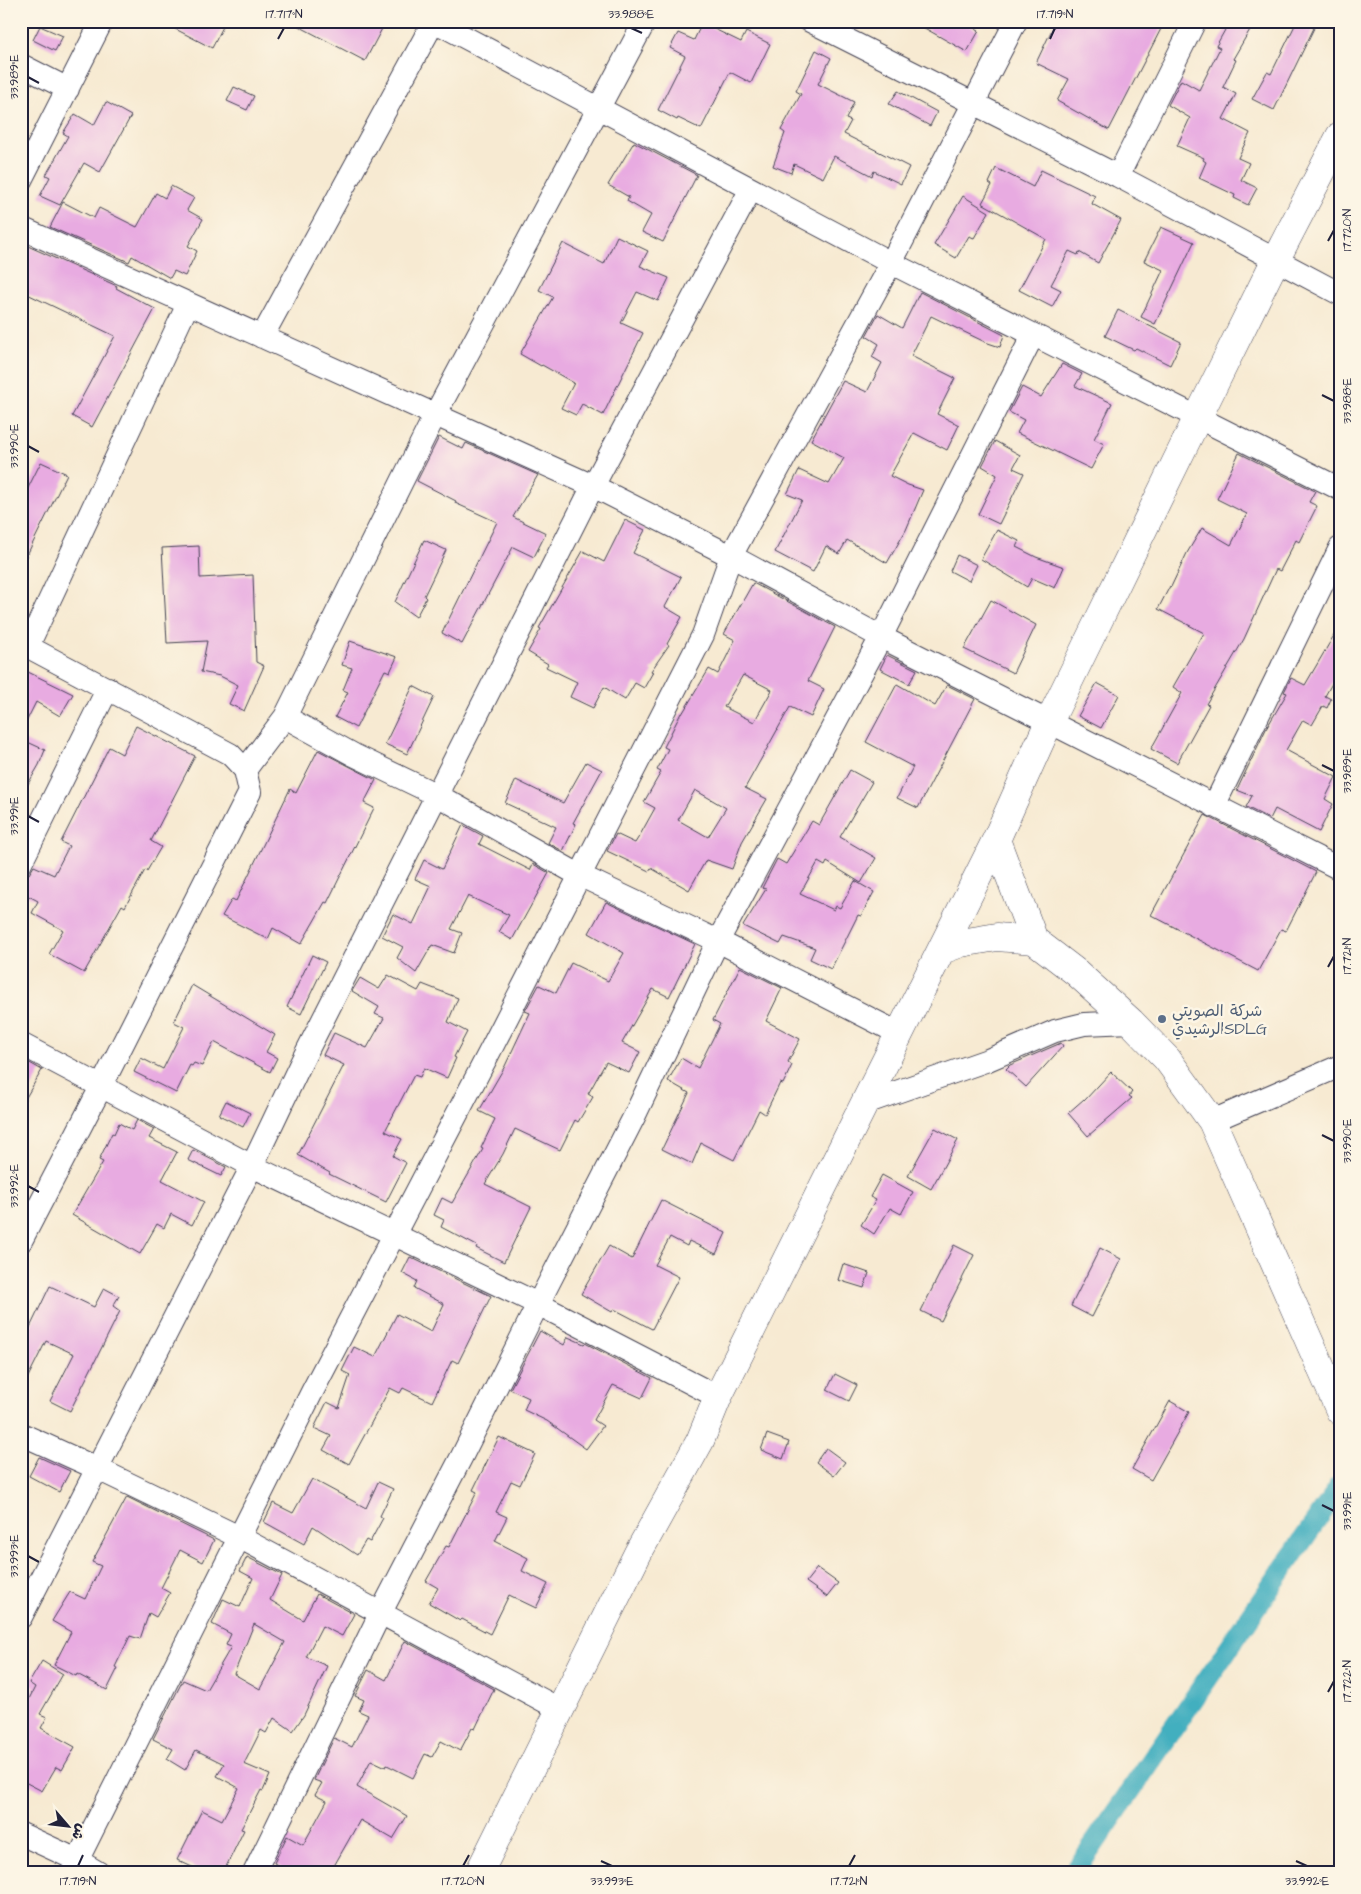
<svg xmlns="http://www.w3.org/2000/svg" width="1361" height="1894" font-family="'Architects Daughter','Playpen Sans Arabic',sans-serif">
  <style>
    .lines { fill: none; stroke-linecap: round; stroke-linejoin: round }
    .canal { stroke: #42afbf; stroke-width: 21 }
    .building { fill: #e8abe1; fill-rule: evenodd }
    .minor-casing { stroke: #424052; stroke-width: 24 }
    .major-casing { stroke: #424052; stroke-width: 29 }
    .minor { stroke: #fff; stroke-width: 22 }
    .major { stroke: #fff; stroke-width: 28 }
    .ticks { fill: none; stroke: #22223b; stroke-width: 2 }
    .service-dot { fill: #5c6f8a; stroke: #fcf5e5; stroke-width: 2 }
    .labels { text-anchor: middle; stroke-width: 5; stroke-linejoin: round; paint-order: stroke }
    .service-label { font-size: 16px; fill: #4e5e75; stroke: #fcf5e5; text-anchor: start }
    .neatline { fill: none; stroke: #22223b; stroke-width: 2 }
    .ticks-label { font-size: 12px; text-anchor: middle; fill: #22223b }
  </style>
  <rect width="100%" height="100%" fill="#fcf5e5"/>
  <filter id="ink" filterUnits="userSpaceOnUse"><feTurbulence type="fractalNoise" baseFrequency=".02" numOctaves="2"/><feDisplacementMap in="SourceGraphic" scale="10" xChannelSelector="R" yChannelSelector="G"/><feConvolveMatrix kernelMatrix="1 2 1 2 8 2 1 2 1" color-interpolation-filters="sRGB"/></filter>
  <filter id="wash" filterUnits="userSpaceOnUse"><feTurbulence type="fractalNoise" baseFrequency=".0096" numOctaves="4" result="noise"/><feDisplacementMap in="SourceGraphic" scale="20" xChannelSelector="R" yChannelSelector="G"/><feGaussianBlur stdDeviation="1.12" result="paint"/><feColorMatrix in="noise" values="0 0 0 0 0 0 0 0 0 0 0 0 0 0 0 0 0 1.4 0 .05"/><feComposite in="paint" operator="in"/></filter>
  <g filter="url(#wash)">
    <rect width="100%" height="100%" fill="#f7ead2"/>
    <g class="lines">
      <!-- canal -->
      <path class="canal" d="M1074,1873l266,-387"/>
    </g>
    <g id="blocks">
      <!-- building -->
      <path class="building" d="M160,21h66l-14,27z
        M289,21h97l-21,40z
        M912,21h49l18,10 -12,21z
        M1056,21h109l-56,109 -52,-29 12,-22 -33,-16z
        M1230,21h25l-22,38 3,1 -13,27 13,7 -13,25 27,14 -12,25 11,5 -8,17 16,8 -9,17 -14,-7 1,-3 -36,-17 7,-16 -3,-2 1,-2 -27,-12 13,-28 -22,-13 13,-25 18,10 21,-42 -4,-2z
        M1297,21h4l13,7 -40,82 -22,-11 15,-27 4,2z
        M702,23l39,19 5,-10 24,12 -19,39 -21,-11 -29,57 -23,-11 -1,2 -19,-10 27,-54 -15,-8 8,-15 16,7z
        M40,26l23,10 -8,15 -22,-11z
        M816,50l15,8 -13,26 36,18 -8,17 5,2 -7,13 65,33 -8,17 -27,-13 -2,5 -38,-20 -11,22 -29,-14 -3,9 -18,-7 12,-33 -4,-3 20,-36 -5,-3z
        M234,87l20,9 -7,14 -20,-9z
        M898,91l39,21 -7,14 -41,-22z
        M106,102l25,14 -31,56 -16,-9 -24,42 -20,-9 10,-19 -4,-2 22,-39 -5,-3 12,-19 19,11z
        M634,142l63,33 -34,67 -21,-10 9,-17 -24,-14 2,-4 -21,-12z
        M996,168l37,19 8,-17 54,26 -3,8 29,16 -23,43 -19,-11 -1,3 -9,-4 -18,34 10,5 -9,17 -33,-17 27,-51 -64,-36 10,-18 -3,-2z
        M171,186l23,12 -7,12 16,9 -15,27 9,5 -12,25 -11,-5 -4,7 -38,-22 -3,6 -79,-35 13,-25 31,16 5,-10 38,19 19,-34 9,5z
        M963,196l26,16 -15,26 -5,-2 -13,22 -22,-13z
        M1161,227l33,15 -39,82 -14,-7 22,-47 -19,-9z
        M617,236l31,15 -8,15 29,12 -11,23 -21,-9 -16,31 22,10 -40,82 -21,-11 -6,11 -15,-7 13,-25 -32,-18 -1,1 -21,-12 33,-57 -14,-7 24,-47 41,21z
        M21,243l96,43 -1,2 39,21 -63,118 -20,-11 43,-80 -94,-45z
        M920,292l84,43 -4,12 -15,-5 -54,-26 -20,40 44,22 -18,36 22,11 -12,25 -33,-17 -24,43 18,9 15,5 -17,40 -19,33 -40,-23 -8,14 -13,-8 -13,26 -38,-20 27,-52 -15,-6 12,-24 30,14 15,-26 -33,-18 32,-59 24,11 15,-29 -10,-6 7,-13 -13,-8 12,-22 24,14z
        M1118,310l63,32 -11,23 -34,-17 -2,2 -29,-14z
        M1062,364l20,10 -7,12 37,17 -18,36 10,5 -13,25 -74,-36 7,-13 -15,-8 13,-25 19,10z
        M439,437l24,12 3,-6 72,32 -25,42 33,16 -12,24 -21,-10 -51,97 -20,-11 55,-111 -42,-19 1,-2 -39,-20z
        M995,441l25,14 -7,13 11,5 -25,51 -21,-10 19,-39 -15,-9z
        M1239,453l76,38 -6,11 8,4 -18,36 -3,-2 -16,31 -4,-2 -32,70 -38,65 3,1 -32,58 -26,-14 31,-56 -9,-6 31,-54 -46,-24 12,-23 1,1 16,-34 15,-25 29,17 16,-31 -30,-15z
        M41,462l26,12 -46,93v-65z
        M625,520l20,10 -12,23 48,24 -16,30 17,10 -15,27 2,1 -18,26 2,1 -9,16 -9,-5 -10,17 -21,-13 -11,21 -23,-11 7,-15 -31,-15 2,-3 -20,-12 13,-23 -2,-1 44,-77 21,11z
        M997,530l22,11 -3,6 20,10 28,10 -9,21 -23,-10 -5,9 -46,-28z
        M424,540l22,10 -22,46 2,2 -10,19 -21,-15z
        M199,546l1,32 53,-3 3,87 8,4 -20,45 -15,-7 9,-19 -18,-9 -19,-4 6,-31 -40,2 -5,-95z
        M957,555l20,10 -8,16 -19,-10z
        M753,583l82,44 -27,54 16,8 -13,28 -21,-10 -45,81 22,11 -25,43 -10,27 -26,-9 -17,30 -38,-22 -2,3 -42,-20 9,-17 19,9 5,-8 15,-27 -11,-6 17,-30 -4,-2 11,-21 -4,-2 17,-34 1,1 27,-45 9,5 17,-34 -11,-6zM743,675l29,15 -18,32 -30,-15zM695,790l31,18 -18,29 -30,-17z
        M991,600l45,25 -23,48 -49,-24z
        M1340,625v44l-15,27 6,3 -4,9 -4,-2 -11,19 -9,-5 -17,30 50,27 -11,22 8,5 -14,28 -44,-23 -5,10 -24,-12 6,-11 -15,-6 29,-61 21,-36 -3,-1 7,-14 14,7z
        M350,641l47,16 -7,15 -5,-2 -29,58 -21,-11 13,-25 -5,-2 9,-22 -10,-3z
        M887,655l30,15 -8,14 -29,-15z
        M26,671l47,23 -13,22 -24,-14 -15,30v-53z
        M1097,683l22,12 -18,33 -23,-12z
        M897,684l38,22 12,-21 28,14 -57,109 -21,-10 16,-31 -47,-25z
        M413,686l21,11 -27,57 -22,-10z
        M136,726l59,30 -44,85 10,6 -14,24 -2,-1 -20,37 -3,-2 -38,68 -35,-19 14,-24 -31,-17 6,-12 -17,-9v-14l1,-2 7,-2 5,-8 20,9 15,-29 -8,-4 48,-95 13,7z
        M21,739l24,11 -6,15 -18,31z
        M318,750l58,30 -12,23 10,5 -47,95 -2,-1 -24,42 -28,-16 -5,11 -46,-23 10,-17 4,2 54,-112 6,4z
        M586,762l16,8 -29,53 3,1 -13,27 -15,-8 8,-16 -51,-24 11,-23 47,23z
        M850,770l22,12 -32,55 36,21 -15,25 -34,-21 -2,4 -7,-4 -18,32 34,16 2,-4 4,2 15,-27 19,11 -13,24 -3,-1 -27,54 -21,-10 5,-11 -31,-11 -4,7 -37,-18 23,-37 -4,-1 15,-29 9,5 26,-43 7,4z
        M1205,815l111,57 -30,59 -5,-2 -23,42 -107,-56z
        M463,825l20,11 -4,8 51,26 3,-6 16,9 -37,67 -13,-8 10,-17 -41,-19 -17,33 11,4 -8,20 -22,-8 -16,28 -19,-15 6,-11 -21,-11 11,-22 20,10 18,-38 -16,-7 9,-19 18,9z
        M606,902l89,42 -26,53 -16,-8 -31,54 18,9 -11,21 -23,-11 -18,32 5,3 -15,25 -3,-2 -15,30 -45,-21 -12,25 -18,30 46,23 -27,55 -28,-14 1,-2 -36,-19 3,-7 -10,-5 8,-17 10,5 31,-54 -2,-1 14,-29 -16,-8 26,-45 25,-53 -5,-2 14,-26 17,8 15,-30 37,18 16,-28 -35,-20z
        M312,955l14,7 -25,52 -14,-7z
        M740,967l42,21 -16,33 34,18 -12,23 4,3 -9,19 -3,-1 -15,31 -6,-4 -25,50 -33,-17 -9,21 -30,-15 27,-56 -21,-12 13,-23 17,10 22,-44 -7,-4z
        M388,975l30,16 4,-7 36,14 -10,24 19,10 -13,25 2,1 -9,20 -23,-10 -4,9 -6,-2 -29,56 17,8 -9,17 13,7 -20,39 -57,-28 1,-1 -32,-18 46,-90 -21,-10 11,-22 33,15 17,-30 -9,-4 4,-7 -27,-16 8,-13 19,11z
        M192,985l83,50 -9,17 11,6 -7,14 -56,-30 -12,24 -8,-3 -2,3 -2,-1 -14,28 -42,-21 7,-14 22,11 21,-42 -10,-5z
        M1061,1043l2,3 -37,41 -20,-18 4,-4z
        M28,1062l14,8 -21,36v-32z
        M1111,1072l21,20 -3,4 3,2 -44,38 -20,-23 16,-14 1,1z
        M226,1101l24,12 -7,14 -24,-12z
        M137,1120l17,9 -5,9 28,14 -15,28 42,22 -12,23 -21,-11 -7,14 -7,-4 -17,30 -68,-39 31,-53 -4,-2 13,-27 2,1 5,-11 13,7z
        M935,1128l23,12 -27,49 -23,-13z
        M193,1150l33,17 -5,9 -33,-16z
        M882,1175l31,17 -12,22 -11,-6 -16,26 -13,-9 15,-25 -6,-3z
        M661,1200l65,33 -10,21 -27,-13 -2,5 -17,-9 -15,28 24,12 -27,52 -38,-20 -2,3 -31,-18 28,-48 23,13z
        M954,1245l20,10 -33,66 -20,-10z
        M1100,1248l21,11 -29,58 -21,-11z
        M410,1257l81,39 -33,67 -6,-3 -20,42 -29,-14 -3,5 -10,-5 -41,76 -26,-14 8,-14 -17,-8 13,-26 12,6 11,-33 -8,-4 12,-24 21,10 22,-43 34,18 13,-28 -30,-16 3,-7 -15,-8z
        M843,1264l26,9 -5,15 -26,-8z
        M50,1286l44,21 10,-19 15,8 -6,10 7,5 -50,100 -20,-10 24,-47 -28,-13 -25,50v-45z
        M540,1331l24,14 4,-8 16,7 1,-1 67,35 -10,20 -29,-13 -19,35 9,6 -17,23 -39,-28 -23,-11 5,-12 -19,-9z
        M835,1374l22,11 -8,16 -22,-11z
        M1170,1401l19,11 -38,68 -19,-11z
        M767,1434l22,8 -6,17 -22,-9z
        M499,1437l36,17 -15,31 -9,-4 -15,31 11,5 -12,24 33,17 -6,13 26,13 -12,24 -27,-13 -19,39 -28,-15 -2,2 -31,-18 9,-15 -12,-7 20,-35 3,1 28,-55 -4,-2z
        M826,1448l19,14 -11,14 -18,-14z
        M39,1457l31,14 -11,21 -30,-16z
        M312,1479l54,29 12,-26 15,7 -13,27 3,2 -13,24 -4,-2 -9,15 -44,-29 -9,18 -40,-22 9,-19 20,10z
        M127,1497l87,43 -11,22 -23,-12 -19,38 9,5 -14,24 -7,-4 -9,26 -10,-3 -15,31 3,1 -11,22 -30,-16 -1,2 -22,-11 17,-33 -19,-11 18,-29 15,7 16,-33 -9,-4z
        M247,1557l35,18 -12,25 33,20 14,-26 37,20 -12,22 -20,-10 -16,31 21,9 -23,49 -11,16 -19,-13 -8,15 -5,-3 -17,34 26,11 -7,16 -2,-1 -20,39 3,1 -21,43h-18l-28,-13 25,-50 20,10 17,-32 -22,-12 7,-12 -28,-14 -11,20 -18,-11 6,-10 -20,-10 30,-59 23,10 25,-43 -5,-2 5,-11 -19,-10 11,-25 17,8 13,-29 -13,-7zM254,1624l31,18 -25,47 -26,-15z
        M817,1568l21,15 -11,14 -21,-15z
        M405,1641l89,48 -19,40 -3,-1 -12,23 -19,-10 -9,16 -7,-3 -12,24 -26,-13 -1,2 -15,-7 -14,27 50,29 -14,23 -33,-19 -30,53h-39l-17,-10 13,-27 16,9 24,-44 -12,-6 7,-12 -8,-3 20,-42 18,9 16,-32 -9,-4 5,-11 -9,-4 13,-26 18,10z
        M42,1661l21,13 -23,40 7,3 -6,11 34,19 -13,23 -6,-3 -14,24 -21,-11v-65l14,-28 -6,-4z"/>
    </g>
  </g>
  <g filter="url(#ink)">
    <use href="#blocks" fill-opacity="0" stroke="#424052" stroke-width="1"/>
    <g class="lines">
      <defs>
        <path id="minor" d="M810,21l308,155 222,118
          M21,65l47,24
          M1118,176l77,-155
          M21,180l81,-159
          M21,228l572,258 138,70 150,81 459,232
          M262,337l172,-316 457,242 449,226
          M21,643l209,111 15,16 5,22 -149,295 -80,154
          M28,646l160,-342
          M285,717l69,38 83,40 142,80 139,66 180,92
          M245,770l40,-53 150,-302 210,-394
          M1214,806l126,-258
          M21,863l87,-175
          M21,1044l231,122 286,138 180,93
          M865,1103l123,-43 67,-29 29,-7 47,-2
          M1212,1121l128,-55
          M21,1434l75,34 143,69 322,173
          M21,1617l231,-451 49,-103 292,-577 158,-297
          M21,1834l56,26 22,13
          M71,1873l241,-481 178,-341 213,-416 28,-79 160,-293 125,-242
          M254,1873l126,-259 82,-158 76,-152 96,-187 84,-176 163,-304 152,-302"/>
        <path id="major" d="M996,840l38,100 43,33 54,49 36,37 45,62 128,290
          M942,950l19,-7 36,-6 37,3
          M479,1873l159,-320 62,-112 18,-44 278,-557 53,-118 149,-305 77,-156 65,-125"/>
      </defs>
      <!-- minor casing -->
      <use href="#minor" class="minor-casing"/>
      <!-- major casing -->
      <use href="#major" class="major-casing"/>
      <!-- minor -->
      <use href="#minor" class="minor"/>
      <!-- major -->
      <use href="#major" class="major"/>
    </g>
  </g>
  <!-- ticks -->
  <path class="ticks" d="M631,28l11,5M278,39l6,-11M1050,39l5,-11M28,77l11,6M1328,241l6,-11M1322,395l12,6M28,446l11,6M1322,765l12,6M28,816l11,6M1328,967l6,-11M1322,1135l12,6M28,1186l11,6M1322,1505l12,6M28,1556l11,6M1328,1692l6,-11M601,1861l11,5M1296,1861l11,5M78,1866l5,-11M463,1866l6,-11M849,1866l6,-11"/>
  <!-- markers -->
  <circle class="service-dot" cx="1162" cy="1019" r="5"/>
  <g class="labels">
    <!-- service labels -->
    <g class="service-label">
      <text x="1172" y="1016">شركة الصويتي<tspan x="1172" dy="18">الرشيديSDLG</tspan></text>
    </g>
  </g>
  <!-- margin -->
  <rect width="1361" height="1894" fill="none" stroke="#fcf5e5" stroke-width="55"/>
  <!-- north arrow -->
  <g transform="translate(68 1826) rotate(118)" stroke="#fcf5e5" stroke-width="4" paint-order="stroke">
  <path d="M0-4L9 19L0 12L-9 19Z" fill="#22223b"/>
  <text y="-8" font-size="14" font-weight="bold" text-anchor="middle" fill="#22223b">ش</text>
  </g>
  <rect x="28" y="28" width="1306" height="1838" class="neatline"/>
  <g class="ticks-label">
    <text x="284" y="18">17.717°N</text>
    <text x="631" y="18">33.988°E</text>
    <text x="1055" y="18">17.719°N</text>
    <text transform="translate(14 77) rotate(-90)" y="4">33.989°E</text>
    <text transform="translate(1347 230) rotate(-90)" y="4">17.720°N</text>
    <text transform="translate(1347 401) rotate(-90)" y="4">33.988°E</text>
    <text transform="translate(14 446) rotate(-90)" y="4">33.990°E</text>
    <text transform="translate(1347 771) rotate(-90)" y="4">33.989°E</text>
    <text transform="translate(14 816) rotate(-90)" y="4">33.991°E</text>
    <text transform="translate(1347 956) rotate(-90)" y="4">17.721°N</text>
    <text transform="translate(1347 1141) rotate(-90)" y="4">33.990°E</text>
    <text transform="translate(14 1186) rotate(-90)" y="4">33.992°E</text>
    <text transform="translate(1347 1511) rotate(-90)" y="4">33.991°E</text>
    <text transform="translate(14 1556) rotate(-90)" y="4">33.993°E</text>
    <text transform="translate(1347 1681) rotate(-90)" y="4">17.722°N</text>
    <text x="78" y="1885">17.719°N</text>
    <text x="463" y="1885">17.720°N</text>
    <text x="612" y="1885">33.993°E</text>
    <text x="849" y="1885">17.721°N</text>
    <text x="1307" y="1885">33.992°E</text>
  </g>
</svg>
